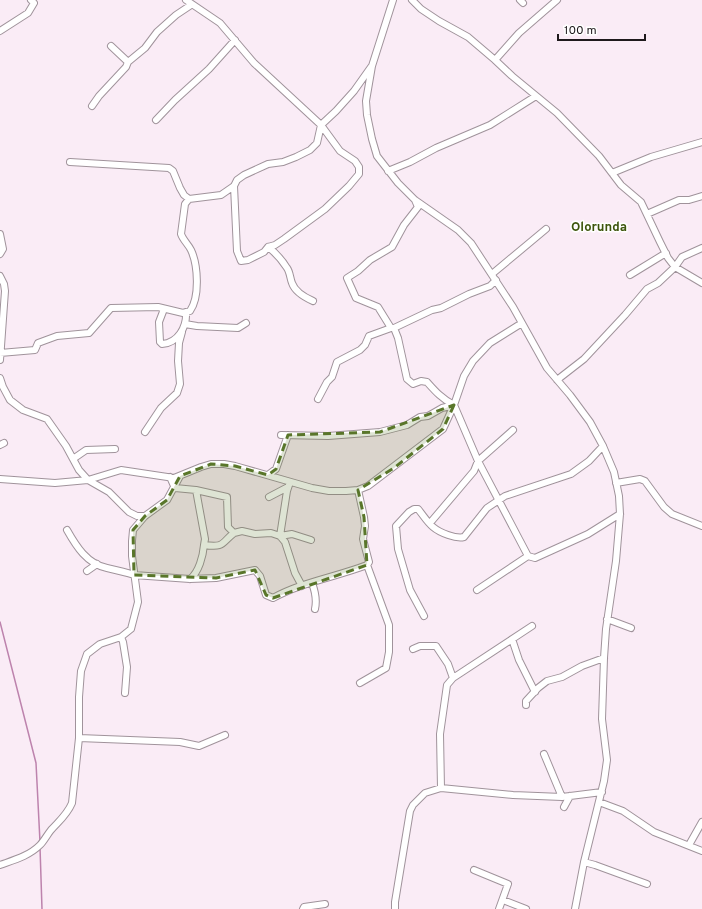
<svg xmlns="http://www.w3.org/2000/svg" width="702" height="909" font-family="Overpass,sans-serif">
  <style>
    .lines { fill: none; stroke-linecap: round; stroke-linejoin: round }
    .stream { stroke: #bd83ad; stroke-width: 1.5 }
    .minor-casing { stroke: #a0939b; stroke-width: 8 }
    .minor { stroke: #fff; stroke-width: 6 }
    .marked { fill: #59762a; fill-opacity: 0.2; stroke: #59762a; stroke-width: 3; stroke-dasharray: 8 5; stroke-linejoin: round }
    .labels { text-anchor: middle; stroke-width: 3; stroke-linejoin: round; paint-order: stroke }
    .quarter-label { font-size: 13px; font-weight: bold; fill: #3d550c; stroke: #fff }
  </style>
  <rect width="100%" height="100%" fill="#faecf6"/>
  <g class="lines">
    <!-- stream -->
    <path class="stream" d="M0,622l36,141 4,79
      M40,847l2,62"/>
    <defs>
      <path id="minor" d="M186,0l34,23 34,40 67,62 19,26 15,10 4,6v7l-10,12 -24,23 -41,30 -9,6 -7,2 -4,5 -16,8 -7,1 -4,-10 -3,-65
        M393,0l-21,66 -6,35 1,14 5,24 5,17 21,27 17,17 43,30 13,13 42,64 34,61 23,27 20,27 13,24 11,26 5,24 1,18 -4,47 -10,68 -2,29 -2,61 5,41 -3,21 -20,81 -9,47
        M412,0l9,9 18,12 29,16 27,23 17,16 45,37 42,43 22,29 20,17 19,40 8,16 7,9 27,16
        M520,0l3,3
        M0,31l28,-18 6,-10 -3,-3
        M111,46l17,16
        M495,60l24,-27 38,-33
        M92,106l7,-10 27,-29 2,-5 17,-14 12,-16 19,-17 15,-10
        M156,120l19,-20 34,-31 26,-29
        M70,162l99,6 4,3 7,17 4,7 5,4 32,-4 13,-9 3,-6 7,-5 24,-11 15,-2 13,-5 14,-7 7,-7 4,-18 15,-14 18,-20 17,-24
        M388,171l22,-9 26,-14 54,-23 46,-29
        M612,173l39,-16 51,-15
        M647,214l32,-14h10l13,-4
        M0,234l3,15 -3,5
        M268,247c8,6 14,13 19,21 3,4 3,10 5,15 3,9 12,14 21,18
        M492,274l54,-45
        M630,275l36,-22
        M0,276l4,8 1,7 -5,69
        M496,280l-6,6 -21,8 -28,14 -9,2 -38,18 4,10 9,41 6,5 8,-3 6,1c8,9 15,17 27,23l24,56 50,95 7,2 53,-24 32,-20
        M164,309l-5,13 1,20 2,2c16,-1 25,-17 24,-32
        M185,324l12,2 41,2 8,-5
        M394,328h-3l-13,-21 -22,-9 -9,-20 11,-7 12,-11 22,-13 12,-22 14,-18 -3,-7
        M0,353l35,-3 3,-7 19,-7 32,-3 22,-25 47,-1 25,6 7,-2c10,-14 8,-46 1,-61 -3,-6 -8,-10 -10,-16l4,-30 4,-5
        M0,378l3,9 7,13 13,10 24,9 19,27 13,24 9,10 21,12 20,20 8,4h8
        M557,380l27,-21 41,-44 22,-26 11,-6 17,-16 7,-10 20,-9
        M318,399l9,-17 5,-5 5,-15 23,-12 5,-5 4,-9 22,-8
        M145,432l16,-24 16,-15 3,-9 -2,-23 1,-18 3,-11
        M281,435l47,1 52,-4 27,-7 13,-8 8,-1 14,-8 12,-3
        M0,445l4,-2
        M73,459l13,-9 29,-1
        M268,475l8,-6 12,-34
        M170,477l5,11 21,2 31,7 1,30 6,6 8,-2 13,3 16,-1 9,3 5,6 10,31 7,13
        M0,479l55,4 33,-3 33,-10 53,8 27,-11 10,-3h13l11,2 77,22 17,3h17l12,-1 10,-4 75,-57 11,-24 10,-29 9,-15 17,-18 32,-20
        M290,482l-3,9 -7,45 12,-2 19,6
        M616,483l24,-4 5,2 19,26 8,7 30,12
        M196,490l9,49 -1,6c21,3 17,-2 30,-12
        M269,497l19,-10
        M430,523l44,-52 4,-10 35,-31
        M67,530c9,16 20,34 40,38 9,2 18,4 27,7
        M87,571l10,-7
        M134,575l56,4 26,-1 39,-8 5,6 6,19 7,3c29,-16 63,-21 94,-33l2,-3 -6,-23 2,-13 -1,-9 -6,-27
        M190,579c9,-7 13,-23 14,-34
        M312,583c3,8 5,17 3,26
        M477,590l51,-34
        M424,616l-14,-26 -12,-41 -2,-23 13,-14 5,-3h4c5,6 9,13 15,18 7,6 23,12 31,10l23,-29 18,-12 66,-22 18,-13 14,-15
        M607,619l24,9
        M121,637l2,5 4,25 -2,26
        M512,639l7,21 16,32
        M413,649l7,-3h16l12,18 5,14
        M360,683l26,-15 3,-16v-27l-22,-60
        M526,705v-4l12,-13 9,-7 15,-4 20,-11 22,-8
        M79,738l101,4 19,4 26,-11
        M544,754l18,43
        M441,788l-1,-54 7,-49 6,-7 79,-52
        M599,802l24,9 31,21 48,19
        M564,807l6,-11
        M689,845l13,-23
        M584,862l11,3 52,19
        M0,865c14,-5 29,-9 40,-20 4,-4 7,-10 11,-15 8,-9 16,-15 21,-27l7,-65v-41l2,-26 6,-17 13,-10 21,-7 10,-8 7,-27 -6,-46v-15l1,-11 12,-14 22,-16 13,-24
        M474,870l34,14 -9,25
        M503,900l23,9
        M303,909l1,-2 21,-3
        M395,909v-7l15,-91 3,-6 12,-12 16,-5 72,7 49,2 40,-5"/>
    </defs>
    <!-- minor casing -->
    <use href="#minor" class="minor-casing"/>
    <!-- minor -->
    <use href="#minor" class="minor"/>
  </g>
  <!-- marked area -->
  <path class="marked" d="M454,405l-11,24 -49,39 -36,22 6,27 3,48 -94,33 -7,-3 -11,-25 -39,8 -82,-3 -1,-45 12,-14 22,-16 13,-24 31,-12 24,2 33,9 8,-6 12,-34 92,-3z"/>
  <g class="labels">
    <!-- quarter labels -->
    <g class="quarter-label">
      <text x="599" y="231">Olorunda</text>
    </g>
  </g>
  <!-- scale -->
  <path d="M558 34v6h87v-6" fill="none" stroke="#1e191c" stroke-width="2"/>
  <text x="564" y="34" font-size="12" fill="#1e191c" stroke="#ffffff" stroke-width="3" paint-order="stroke">100 m</text>
</svg>
